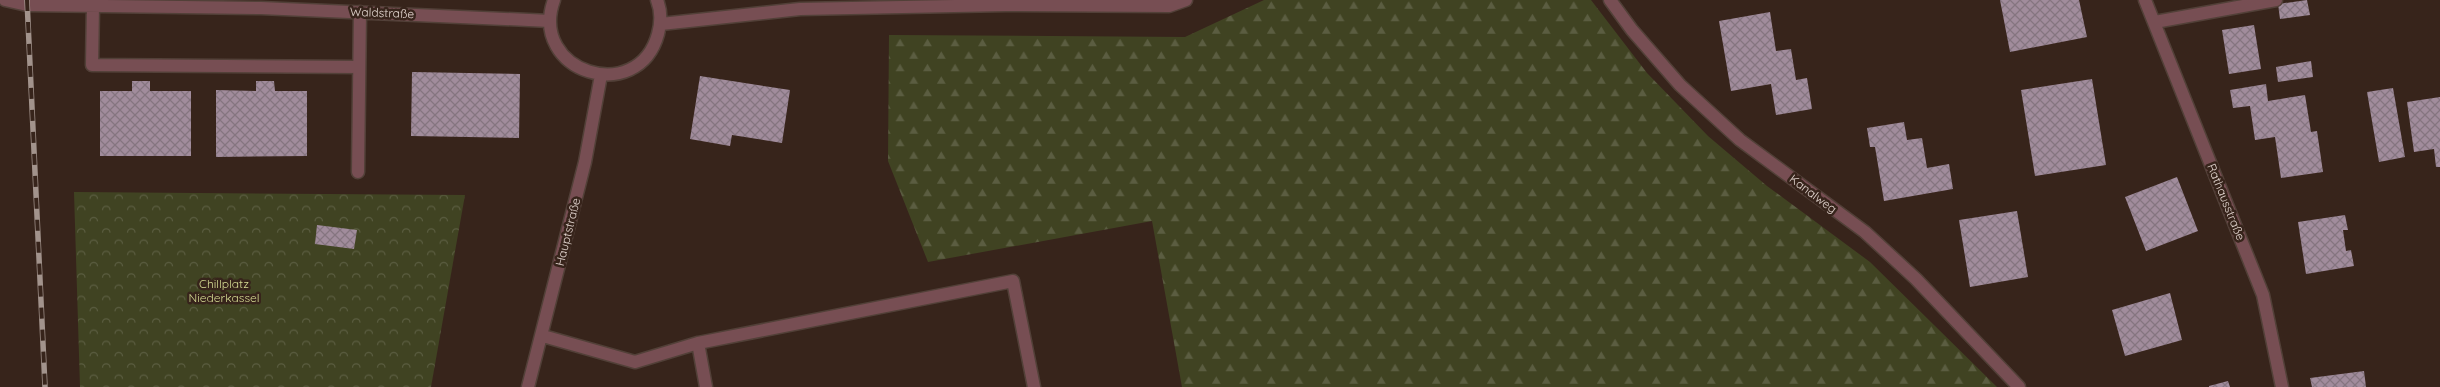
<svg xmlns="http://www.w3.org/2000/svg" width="2440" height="387" font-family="Quicksand,sans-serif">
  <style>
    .forest { fill: url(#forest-firs) }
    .park { fill: url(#park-crowns) }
    .building { fill: url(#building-cross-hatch) }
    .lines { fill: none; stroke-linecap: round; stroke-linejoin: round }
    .minor-casing { stroke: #524038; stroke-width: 15 }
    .minor { stroke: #774e53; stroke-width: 12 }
    .rail-casing { stroke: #a2938c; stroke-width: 5.5 }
    .rail { stroke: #37241b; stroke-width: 4; stroke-dasharray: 11; stroke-linecap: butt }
    .labels { text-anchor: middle; stroke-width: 5; stroke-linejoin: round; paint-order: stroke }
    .street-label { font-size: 12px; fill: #e2d5cf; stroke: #37241b }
    .park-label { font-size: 12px; fill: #d6dc94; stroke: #37241b }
  </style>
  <defs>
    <pattern id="forest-firs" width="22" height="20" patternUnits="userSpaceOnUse" patternTransform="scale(1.25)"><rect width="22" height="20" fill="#404322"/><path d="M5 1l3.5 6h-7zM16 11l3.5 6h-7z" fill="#5b5d41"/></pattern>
    <pattern id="park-crowns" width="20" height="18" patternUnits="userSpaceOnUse" patternTransform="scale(1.25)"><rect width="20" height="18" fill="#404322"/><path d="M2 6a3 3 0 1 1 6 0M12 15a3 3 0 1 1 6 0" fill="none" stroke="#5b5d41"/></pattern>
    <pattern id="building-cross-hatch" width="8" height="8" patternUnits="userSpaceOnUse" patternTransform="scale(1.25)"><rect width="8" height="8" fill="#a18c9c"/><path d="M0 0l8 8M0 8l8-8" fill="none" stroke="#857580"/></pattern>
  </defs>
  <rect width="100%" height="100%" fill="#37241b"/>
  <!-- forest -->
  <path class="forest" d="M1264,0h327l56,73 61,63 59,50 103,76 127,125h-815l-30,-166 -224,41 -40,-101 1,-126 296,2z"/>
  <!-- park -->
  <path class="park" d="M74,192l391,3 -34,192h-351z"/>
  <!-- building -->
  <path class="building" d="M2000,0h79l8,37 -77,15z
    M2307,0l3,15 -30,4 -2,-15z
    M1770,12l6,39 15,-2 5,31 11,-2 5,31 -36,6 -5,-31 -40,7 -12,-70z
    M2254,25l7,44 -32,5 -7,-44z
    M2311,61l2,16 -35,5 -2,-15z
    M412,72l108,2 -1,64 -108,-2z
    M700,76l90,14 -8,53 -50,-8 -2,11 -40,-7z
    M2092,79l14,86 -71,11 -14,-86z
    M132,81h18v10h41v65h-91v-65h32z
    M256,81h18l1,10h32v65l-91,1v-67l40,1z
    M2266,84l2,17 37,-6 6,37 6,-1 6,41 -42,6 -6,-41 -20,3 -5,-34 -17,2 -3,-18z
    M2393,88l12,69 -26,5 -12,-70z
    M2440,97v70h-4l-2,-18 -20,3 -7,-50z
    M1904,122l3,18 15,-2 5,30 22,-4 4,25 -69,12 -9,-54h-5l-3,-19z
    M2177,177l21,54 -52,20 -21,-54z
    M2017,211l11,66 -58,10 -11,-67z
    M2345,215l3,15h-5l3,21 5,-1 3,16 -48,8 -8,-52z
    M317,225l40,5 -3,19 -39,-5z
    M2170,293l12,47 -57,16 -13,-46z
    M2364,371l2,16h-54l-2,-9z
    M2228,381l2,6h-21v-1z"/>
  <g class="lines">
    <defs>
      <path id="minor" d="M5,0l22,5 234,3 289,13
        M554,0c-26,72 84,107 104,34 3,-11 3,-24 -1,-34
        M1610,0l22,30 48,55 60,55 125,92 51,47 103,108
        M2145,0l118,295 19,92
        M93,6l-1,59 267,2
        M2155,22l121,-22
        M661,24l139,-15 206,-4 163,1 17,-6
        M358,172l2,-160
        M543,336l92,26 63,-19 315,-62 21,106
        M698,343l8,44
        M528,387l57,-225 16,-87"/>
    </defs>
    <!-- minor casing -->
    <use href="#minor" class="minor-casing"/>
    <!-- minor -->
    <use href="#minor" class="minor"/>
    <defs>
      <path id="rail" d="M27,0l18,387"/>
    </defs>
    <!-- rail casing -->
    <use href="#rail" class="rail-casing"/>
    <!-- rail -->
    <use href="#rail" class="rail"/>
  </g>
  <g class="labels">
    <!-- street labels -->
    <g class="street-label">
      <text transform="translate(382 13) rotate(2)" y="4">Waldstraße</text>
      <text transform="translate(1813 194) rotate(37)" y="4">Kanalweg</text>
      <text transform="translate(2226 202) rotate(68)" y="4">Rathausstraße</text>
      <text transform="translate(568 232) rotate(-76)" y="4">Hauptstraße</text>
    </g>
    <!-- park labels -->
    <g class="park-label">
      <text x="224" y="288">Chillplatz<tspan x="224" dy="14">Niederkassel</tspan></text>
    </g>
  </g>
</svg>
